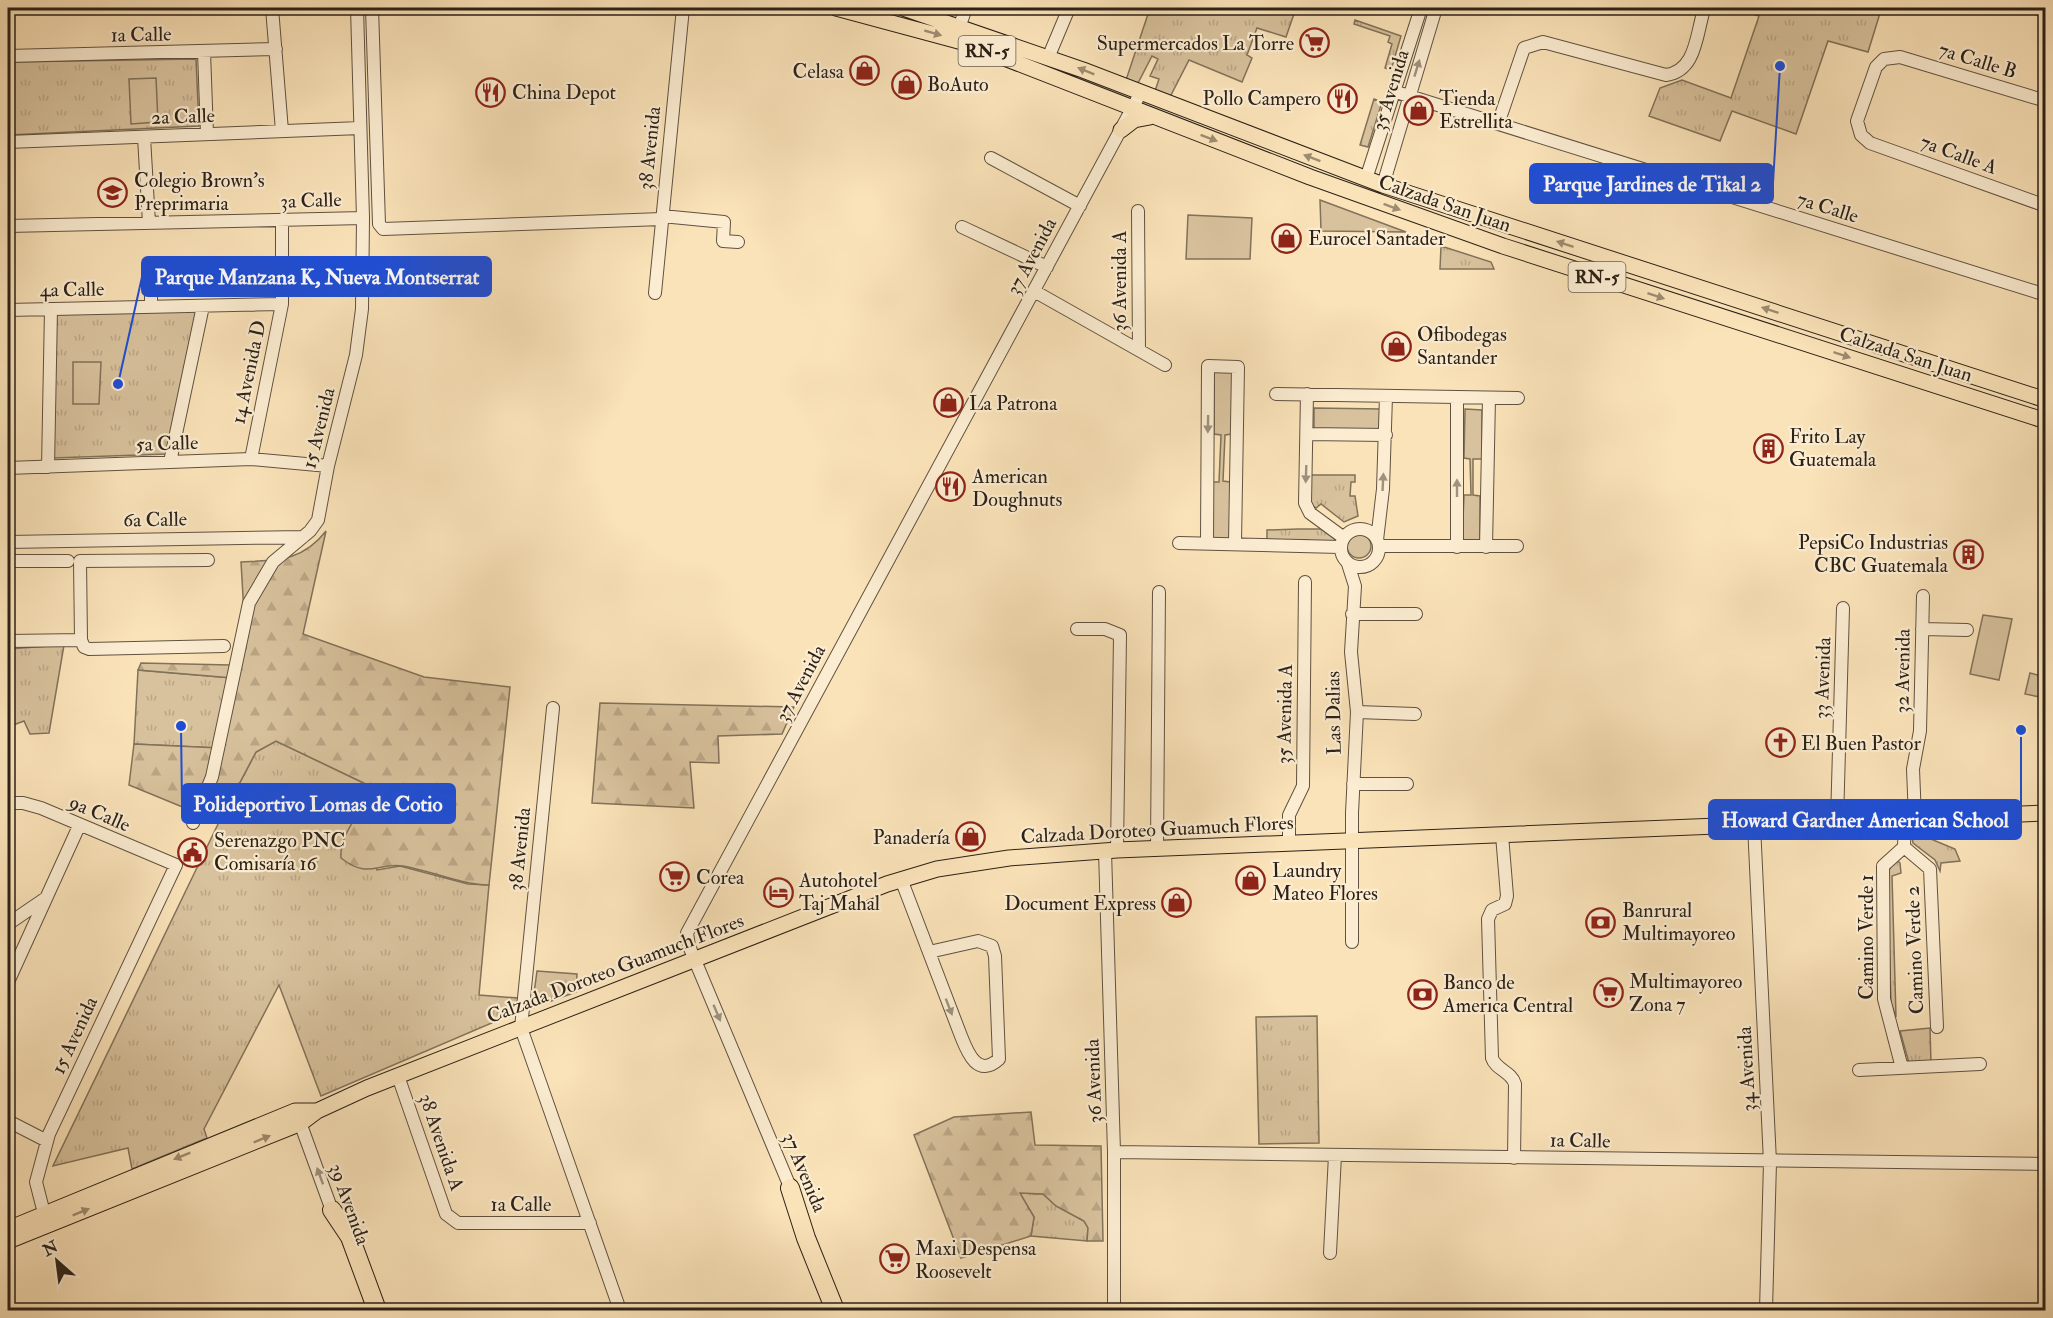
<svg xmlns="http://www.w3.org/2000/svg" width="2053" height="1318" font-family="'IM FELL Double Pica',serif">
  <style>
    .grass { fill: url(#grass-tufts); stroke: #82725a; stroke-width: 1.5 }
    .forest { fill: url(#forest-firs); stroke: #82725a; stroke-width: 1.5 }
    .garden { fill: #d8c29d; stroke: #82725a; stroke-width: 1.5 }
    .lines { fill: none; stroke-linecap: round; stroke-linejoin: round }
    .minor-casing { stroke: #5f5240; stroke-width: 14 }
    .major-casing { stroke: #2b2117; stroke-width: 17 }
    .highway-casing { stroke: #2b2117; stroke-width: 20 }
    .minor { stroke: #fcedd2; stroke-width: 12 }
    .major { stroke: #fbe3b9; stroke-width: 15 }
    .highway { stroke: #fbe3b9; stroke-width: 18 }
    .oneway { fill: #9d8c70 }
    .oneway2 { fill: #9e917e }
    .labels { text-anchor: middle; stroke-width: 4.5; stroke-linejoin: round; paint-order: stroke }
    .shield { fill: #fcedd2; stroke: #6a5e4f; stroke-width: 1.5 }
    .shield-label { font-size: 18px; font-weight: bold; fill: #2b2117 }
    .street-label { font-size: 20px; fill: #2b2117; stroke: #fcedd2 }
    .poi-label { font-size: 20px; fill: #2b2117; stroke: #fcedd2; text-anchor: start }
    .leader { fill: none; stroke: #1d4ed8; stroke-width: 2 }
    .callout-dot { fill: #1d4ed8; stroke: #fcedd2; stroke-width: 2 }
    .callout { fill: #1d4ed8; stroke: #1d4ed8; stroke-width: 2 }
    .callout-label { font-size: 21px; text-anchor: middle; font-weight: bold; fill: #fff }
  </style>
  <defs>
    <pattern id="grass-tufts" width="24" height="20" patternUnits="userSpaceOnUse" patternTransform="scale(1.5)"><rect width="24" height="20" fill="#d8c29d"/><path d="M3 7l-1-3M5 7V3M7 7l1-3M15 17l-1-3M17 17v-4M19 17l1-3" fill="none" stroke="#baa686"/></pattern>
    <pattern id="forest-firs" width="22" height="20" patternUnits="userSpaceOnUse" patternTransform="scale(1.5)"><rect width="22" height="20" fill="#d8c29d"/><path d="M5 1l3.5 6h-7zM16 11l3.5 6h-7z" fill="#baa686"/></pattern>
  </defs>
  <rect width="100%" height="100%" fill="#fbe3b9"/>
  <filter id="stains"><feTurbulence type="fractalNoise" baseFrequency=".00333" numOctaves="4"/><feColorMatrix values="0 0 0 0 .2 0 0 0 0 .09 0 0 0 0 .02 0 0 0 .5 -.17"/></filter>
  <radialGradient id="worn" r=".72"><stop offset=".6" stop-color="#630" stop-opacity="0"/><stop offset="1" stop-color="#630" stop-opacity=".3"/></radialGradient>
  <!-- grass -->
  <path class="grass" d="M1150,8h146l-10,29 -29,-9 -10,27 5,3 -10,24 -53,-22 -19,37 -15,-6 4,-12 -9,-3 8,-17 -6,-3 -15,29 -11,-5z
    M1732,8h142l7,2 -13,42 -40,-11 -32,93 -64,-23 -12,30 -71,-25 11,-28 22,-8 49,18 28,-82z
    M1355,20l46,16 -10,34 -6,-2 7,-24 -4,-2 2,-6 -36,-12z
    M196,59l3,67 -191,9v-73z
    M1374,99l8,3 -14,45 -8,-2z
    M1441,246l50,16 3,7h-54z
    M197,311l-30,143 -114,4 3,-145z
    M1311,475h44v7h-4l-1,14h5l3,20 -14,6 -23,-18 -5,4 -5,-3z
    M1298,529h23l14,10 -2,5 -27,-4h-39v-10z
    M64,645l-15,88 -19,1 -6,-13 -16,6v-78z
    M138,670l95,8 -14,70 -85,-4z
    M276,741l94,45 -4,14 -9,17 20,53 23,-4 68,18 21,1 -10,110 39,3 -3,15 -194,83 -42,-111 -75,144 3,9 -75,31 -4,-21 -75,18 166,-344 37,-70z
    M1916,831h9l1,6 29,12 5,12 -19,2 -1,8 -5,-11 -22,-17 -1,-7z
    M1896,859l4,4 1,10 -9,3 4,141 -5,-14 -4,-130z
    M537,971l40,3 -1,18 -44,16z
    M1317,1016l2,127 -60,1 -3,-127z
    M1930,1028l1,36 -22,-1 -9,-32z
    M1019,1193l24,1 13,12 28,15 4,7 -1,13 -56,-5 3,-19z"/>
  <!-- forest -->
  <path class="forest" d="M326,531l-23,103 121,43 86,10 -21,198c-30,-1 -57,-14 -86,-19 -26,-4 -34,14 -62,-8 -2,-26 23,-46 29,-72l-94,-45 -20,11 -37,70 -90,-37 5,-41 85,4 13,-70 -94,-8 3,-7 90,2 10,-6 5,-11 -5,-86c35,-2 61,0 85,-31z
    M600,703l194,4 -12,27 -64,2 1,27 -29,-1 4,46 -102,-5z
    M1031,1112l4,33 66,1 2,95h-16l1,-13 -4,-7 -28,-15 -13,-12 -23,-1 14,24 -3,19 -70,22 -47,-123 40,-18z"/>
  <!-- garden -->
  <path class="garden" d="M156,78l2,44 -27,2 -2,-45z
    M1320,200l86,32 -85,-1z
    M1188,215l64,3 -2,41h-64z
    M73,362h28l-2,42h-26z
    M1214,372h18v62l-7,1 -2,46 7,1v57h-18v-57h7l2,-47 -7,-1z
    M1314,408l68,1v22l-68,-1z
    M1465,409l17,1v49h-9v36l7,1v48h-18l2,-49h7l-1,-36 -6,-1z
    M1347 546a12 12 0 1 1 24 0a12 12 0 1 1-24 0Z
    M1983,615l29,4 -13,61 -29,-6z
    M2030,673l15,4v21l-20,-4z"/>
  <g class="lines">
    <defs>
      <path id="minor" d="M272,8l10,123
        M372,8l7,216 4,5 279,-10
        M2036,8l10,3
        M960,25l6,-17
        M204,52l3,82
        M8,56l268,-7
        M1048,58l21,-50
        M1393,91l653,204
        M2046,101l-146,-44 -16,2 -8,8 -19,54 4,14 9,8 176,63
        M1498,124l26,-76 19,-6 123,33c29,-4 30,-37 37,-62l-3,-5
        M144,137l5,86
        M8,142l352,-14
        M991,158l89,48
        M1366,179l55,-171
        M1383,185l53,-177
        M1138,211l1,139
        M662,216l62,6 -1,19 15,1
        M8,226l355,-8
        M962,227l85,40
        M151,263v44
        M1034,291l131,74
        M655,293l28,-285
        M8,310l274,-6
        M1276,394l242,4
        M1307,394l-2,109 5,10 34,25
        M1307,434l79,1
        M251,459l31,-155v-84
        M170,462l33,-156
        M48,467l3,-158
        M8,468l243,-9 77,7
        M1341 548a19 19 0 1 1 38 0a19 19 0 1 1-38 0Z
        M1377,540l6,-51 3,-93
        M8,542l295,-5
        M1179,543l161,4
        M1207,543l1,-177 30,1 -3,175
        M1379,546h138
        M1457,547v-150
        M1486,547l3,-149
        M208,560l-128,1 1,79 3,7 5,2 135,-3
        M8,561h60
        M1348,564l7,22 -4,66 6,60 -5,101v129
        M1352,614h64
        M1077,629h28l15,6 -3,215
        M1922,629l45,1
        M8,641l73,-1
        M553,708l-32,320 99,282
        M1357,712l58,2
        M1353,784h54
        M8,803h15l18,5 135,57 -127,269 -13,48 10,39
        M1915,818l-2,-49 7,-38 3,-135
        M1837,821l6,-213
        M193,823l19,-46 37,-174 24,-41 37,-31 8,-11 10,-54 28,-111 6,-46 1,-91 -6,-210
        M1754,825l16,337 -4,148
        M1502,835l5,61 -2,8 -13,6 -4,9 4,139c4,12 19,13 23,26l-1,74
        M1289,843v-28l14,-29 2,-204
        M1157,847l2,-255
        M1904,847l26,22 7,158
        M1904,847l1,-29
        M1105,851l9,301v158
        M901,879l60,157c7,18 17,42 38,23l-4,-103 -3,-10 -14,-5 -49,11
        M8,924l38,-26
        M8,982l71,-156
        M1902,1068l-18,-69 -1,-133 21,-19
        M1859,1070l121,-6
        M398,1076l48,138 12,9h132
        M298,1117l36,99
        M8,1121l39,20
        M1114,1152l932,12
        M793,1194l-104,-248 -2,-13 454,-841
        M1330,1253l5,-98"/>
      <path id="major" d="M836,8l130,35 344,134 193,69 543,175
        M903,8l180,62 300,115 663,215
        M1121,130l13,-10 16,-3
        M8,1229l287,-118h22
        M8,1241l293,-118 16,-12 50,-23 520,-204 50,-15 72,-11 108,-8 929,-37"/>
      <path id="highway" d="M790,1188l16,50 29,72
        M332,1210l18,27 27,73"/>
    </defs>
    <!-- minor casing -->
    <use href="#minor" class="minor-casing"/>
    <!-- major casing -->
    <use href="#major" class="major-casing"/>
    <!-- highway casing -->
    <use href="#highway" class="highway-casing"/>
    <!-- minor -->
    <use href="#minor" class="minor"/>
    <!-- major -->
    <use href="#major" class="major"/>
    <!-- highway -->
    <use href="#highway" class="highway"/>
  </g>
  <!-- one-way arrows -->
  <defs><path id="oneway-solid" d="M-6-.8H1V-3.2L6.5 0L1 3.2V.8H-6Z" transform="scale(1.5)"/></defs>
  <g class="oneway">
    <use href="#oneway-solid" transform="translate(933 33) rotate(16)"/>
    <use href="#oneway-solid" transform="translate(1086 71) rotate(-158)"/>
    <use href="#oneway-solid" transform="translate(1209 138) rotate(21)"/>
    <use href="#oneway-solid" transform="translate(1312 158) rotate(-159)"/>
    <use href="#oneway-solid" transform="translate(1392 207) rotate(20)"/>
    <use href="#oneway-solid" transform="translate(1565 244) rotate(-162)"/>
    <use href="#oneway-solid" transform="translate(1656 296) rotate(18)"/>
    <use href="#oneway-solid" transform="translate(1770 310) rotate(-162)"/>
    <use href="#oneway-solid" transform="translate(1842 355) rotate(18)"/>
    <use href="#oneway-solid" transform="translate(262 1139) rotate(-22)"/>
    <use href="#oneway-solid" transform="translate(182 1156) rotate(158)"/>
    <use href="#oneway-solid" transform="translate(81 1212) rotate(-22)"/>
  </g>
  <g class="oneway2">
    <use href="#oneway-solid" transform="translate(1417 68) rotate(-73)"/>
    <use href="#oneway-solid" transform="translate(1208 424) rotate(91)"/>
    <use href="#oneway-solid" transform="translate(1306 474) rotate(92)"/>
    <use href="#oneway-solid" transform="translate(1383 482) rotate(-87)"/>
    <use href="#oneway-solid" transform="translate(1457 488) rotate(-90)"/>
    <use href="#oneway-solid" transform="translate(949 1007) rotate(69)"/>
    <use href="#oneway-solid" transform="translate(717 1013) rotate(67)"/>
    <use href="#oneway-solid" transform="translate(320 1176) rotate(-110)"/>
  </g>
  <!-- icons -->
  <defs>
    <symbol id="supermarket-ring" viewBox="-11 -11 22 22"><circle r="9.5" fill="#fcedd2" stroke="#8f2418" stroke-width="1.5"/><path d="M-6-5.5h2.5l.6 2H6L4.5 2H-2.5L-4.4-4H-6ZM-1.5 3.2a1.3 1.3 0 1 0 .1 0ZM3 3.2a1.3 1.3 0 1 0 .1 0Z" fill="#8f2418"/></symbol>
    <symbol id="shop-ring" viewBox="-11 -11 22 22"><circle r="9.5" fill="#fcedd2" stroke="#8f2418" stroke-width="1.5"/><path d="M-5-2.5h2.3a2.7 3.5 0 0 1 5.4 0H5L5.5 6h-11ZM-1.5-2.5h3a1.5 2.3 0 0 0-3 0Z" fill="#8f2418"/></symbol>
    <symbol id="restaurant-ring" viewBox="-11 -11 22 22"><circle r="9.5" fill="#fcedd2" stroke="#8f2418" stroke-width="1.5"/><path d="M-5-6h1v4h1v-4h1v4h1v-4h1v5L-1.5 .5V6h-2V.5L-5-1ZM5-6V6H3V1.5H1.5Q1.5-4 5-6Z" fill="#8f2418"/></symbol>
    <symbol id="school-ring" viewBox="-11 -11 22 22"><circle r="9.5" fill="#fcedd2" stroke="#8f2418" stroke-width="1.5"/><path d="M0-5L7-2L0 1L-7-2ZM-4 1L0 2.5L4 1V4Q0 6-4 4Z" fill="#8f2418"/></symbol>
    <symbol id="building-ring" viewBox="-11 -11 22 22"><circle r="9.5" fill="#fcedd2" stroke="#8f2418" stroke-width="1.5"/><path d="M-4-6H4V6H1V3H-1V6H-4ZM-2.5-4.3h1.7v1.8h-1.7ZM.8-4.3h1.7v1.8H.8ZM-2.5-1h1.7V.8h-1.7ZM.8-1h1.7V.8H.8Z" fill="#8f2418"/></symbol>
    <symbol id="church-ring" viewBox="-11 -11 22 22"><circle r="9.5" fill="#fcedd2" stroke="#8f2418" stroke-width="1.5"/><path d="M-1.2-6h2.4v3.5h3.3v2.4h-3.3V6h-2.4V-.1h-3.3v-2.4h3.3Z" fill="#8f2418"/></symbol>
    <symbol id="civic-ring" viewBox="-11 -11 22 22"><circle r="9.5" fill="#fcedd2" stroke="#8f2418" stroke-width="1.5"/><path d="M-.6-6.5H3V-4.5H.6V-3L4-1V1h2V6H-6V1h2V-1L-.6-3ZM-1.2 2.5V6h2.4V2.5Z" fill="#8f2418"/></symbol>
    <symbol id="hotel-ring" viewBox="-11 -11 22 22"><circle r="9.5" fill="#fcedd2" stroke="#8f2418" stroke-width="1.5"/><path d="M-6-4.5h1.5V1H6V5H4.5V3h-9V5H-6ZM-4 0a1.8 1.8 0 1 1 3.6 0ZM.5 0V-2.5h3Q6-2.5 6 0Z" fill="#8f2418"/></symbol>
    <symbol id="bank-ring" viewBox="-11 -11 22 22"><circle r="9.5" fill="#fcedd2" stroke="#8f2418" stroke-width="1.5"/><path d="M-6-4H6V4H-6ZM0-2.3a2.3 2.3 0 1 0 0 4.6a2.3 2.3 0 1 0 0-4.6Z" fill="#8f2418"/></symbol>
  </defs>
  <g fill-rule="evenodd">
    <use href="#supermarket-ring" x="1298" y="26" width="33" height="33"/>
    <use href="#shop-ring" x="848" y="54" width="33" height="33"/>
    <use href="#shop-ring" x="890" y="68" width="33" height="33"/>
    <use href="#restaurant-ring" x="474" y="76" width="33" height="33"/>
    <use href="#restaurant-ring" x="1326" y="82" width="33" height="33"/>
    <use href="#shop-ring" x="1402" y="94" width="33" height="33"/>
    <use href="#school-ring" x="96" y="176" width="33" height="33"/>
    <use href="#shop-ring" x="1270" y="222" width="33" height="33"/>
    <use href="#shop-ring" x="1380" y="330" width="33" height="33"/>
    <use href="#shop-ring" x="932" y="386" width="33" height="33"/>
    <use href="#building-ring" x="1752" y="432" width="33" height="33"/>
    <use href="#restaurant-ring" x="934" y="470" width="33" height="33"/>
    <use href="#building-ring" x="1952" y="538" width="33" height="33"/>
    <use href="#church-ring" x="1764" y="726" width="33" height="33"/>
    <use href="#shop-ring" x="954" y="820" width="33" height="33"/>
    <use href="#civic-ring" x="176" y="836" width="33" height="33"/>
    <use href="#supermarket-ring" x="658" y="860" width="33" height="33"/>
    <use href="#shop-ring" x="1234" y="864" width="33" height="33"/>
    <use href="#hotel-ring" x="762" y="876" width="33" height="33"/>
    <use href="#shop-ring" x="1160" y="886" width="33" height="33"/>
    <use href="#bank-ring" x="1584" y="906" width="33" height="33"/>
    <use href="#supermarket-ring" x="1592" y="976" width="33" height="33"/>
    <use href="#bank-ring" x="1406" y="978" width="33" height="33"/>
    <use href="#supermarket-ring" x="878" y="1242" width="33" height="33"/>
  </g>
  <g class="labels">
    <!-- shield labels -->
    <g class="shield">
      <rect x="958.5" y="36" width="57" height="30" rx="4.5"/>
      <rect x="1568.5" y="262" width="57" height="30" rx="4.5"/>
    </g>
    <g class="shield-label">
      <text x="987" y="57">RN-5</text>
      <text x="1597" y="283">RN-5</text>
    </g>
    <!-- street labels -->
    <g class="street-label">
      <text transform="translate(141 34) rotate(-1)" y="7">1a Calle</text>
      <text transform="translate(1978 60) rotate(17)" y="7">7a Calle B</text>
      <text transform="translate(1390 90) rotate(-73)" y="7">35 Avenida</text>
      <text transform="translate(183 116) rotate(-2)" y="7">2a Calle</text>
      <text transform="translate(649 148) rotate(-84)" y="7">38 Avenida</text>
      <text transform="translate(1959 154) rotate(20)" y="7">7a Calle A</text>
      <text transform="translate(311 200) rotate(-2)" y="7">3a Calle</text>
      <text transform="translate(1445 203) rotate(19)" y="7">Calzada San Juan</text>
      <text transform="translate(1828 207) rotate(17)" y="7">7a Calle</text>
      <text transform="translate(1031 256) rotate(-62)" y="7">37 Avenida</text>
      <text transform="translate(1119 281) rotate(-90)" y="7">36 Avenida A</text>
      <text transform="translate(72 289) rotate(-1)" y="7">4a Calle</text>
      <text transform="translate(1906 354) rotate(18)" y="7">Calzada San Juan</text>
      <text transform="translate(248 372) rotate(-78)" y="7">14 Avenida D</text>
      <text transform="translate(318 428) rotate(-76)" y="7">15 Avenida</text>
      <text transform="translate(167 443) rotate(-2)" y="7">5a Calle</text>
      <text transform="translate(155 519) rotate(-1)" y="7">6a Calle</text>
      <text transform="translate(1902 671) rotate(-89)" y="7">32 Avenida</text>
      <text transform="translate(1822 678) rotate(-88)" y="7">33 Avenida</text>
      <text transform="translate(800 683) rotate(-62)" y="7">37 Avenida</text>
      <text transform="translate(1333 713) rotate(-91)" y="7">Las Dalias</text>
      <text transform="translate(1284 714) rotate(-89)" y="7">35 Avenida A</text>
      <text transform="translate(100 813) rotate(23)" y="7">9a Calle</text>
      <text transform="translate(1157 829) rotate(-3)" y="7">Calzada Doroteo Guamuch Flores</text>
      <text transform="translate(519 849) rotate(-84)" y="7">38 Avenida</text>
      <text transform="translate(1866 937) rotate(-90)" y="7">Camino Verde 1</text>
      <text transform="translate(1914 950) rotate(-92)" y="7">Camino Verde 2</text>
      <text transform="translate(615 968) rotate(-21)" y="7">Calzada Doroteo Guamuch Flores</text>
      <text transform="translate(74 1035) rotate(-65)" y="7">15 Avenida</text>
      <text transform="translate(1746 1069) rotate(-93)" y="7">34 Avenida</text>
      <text transform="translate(1093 1081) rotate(-92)" y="7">36 Avenida</text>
      <text transform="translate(1580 1140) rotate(1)" y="7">1a Calle</text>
      <text transform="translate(442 1142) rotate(71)" y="7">38 Avenida A</text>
      <text transform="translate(805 1172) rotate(67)" y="7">37 Avenida</text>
      <text transform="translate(350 1204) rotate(70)" y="7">39 Avenida</text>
      <text x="521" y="1211">1a Calle</text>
    </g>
    <!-- poi labels -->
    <g class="poi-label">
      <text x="1294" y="50" text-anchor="end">Supermercados La Torre</text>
      <text x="844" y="78" text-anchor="end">Celasa</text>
      <text x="927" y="91">BoAuto</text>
      <text x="512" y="99">China Depot</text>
      <text x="1321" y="105" text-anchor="end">Pollo Campero</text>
      <text x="1439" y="105">Tienda<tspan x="1439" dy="23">Estrellita</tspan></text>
      <text x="134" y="187">Colegio Brown's<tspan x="134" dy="23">Preprimaria</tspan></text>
      <text x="1308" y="245">Eurocel Santader</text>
      <text x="1417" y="341">Ofibodegas<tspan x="1417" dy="23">Santander</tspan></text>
      <text x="969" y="410">La Patrona</text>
      <text x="1789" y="443">Frito Lay<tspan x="1789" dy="23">Guatemala</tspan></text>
      <text x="972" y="483">American<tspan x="972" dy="23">Doughnuts</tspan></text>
      <text x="1948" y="549" text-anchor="end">PepsiCo Industrias<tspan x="1948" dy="23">CBC Guatemala</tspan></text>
      <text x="1801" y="750">El Buen Pastor</text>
      <text x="950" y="844" text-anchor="end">Panadería</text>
      <text x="214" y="847">Serenazgo PNC<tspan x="214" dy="23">Comisaría 16</tspan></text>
      <text x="1272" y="877">Laundry<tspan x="1272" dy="23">Mateo Flores</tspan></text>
      <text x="696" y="884">Corea</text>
      <text x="799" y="887">Autohotel<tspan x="799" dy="23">Taj Mahal</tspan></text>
      <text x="1156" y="910" text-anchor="end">Document Express</text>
      <text x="1622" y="917">Banrural<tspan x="1622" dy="23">Multimayoreo</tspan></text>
      <text x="1629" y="988">Multimayoreo<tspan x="1629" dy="23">Zona 7</tspan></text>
      <text x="1443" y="989">Banco de<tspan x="1443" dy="23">America Central</tspan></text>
      <text x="915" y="1255">Maxi Despensa<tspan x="915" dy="23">Roosevelt</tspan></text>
    </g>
  </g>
  <!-- callouts -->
  <path class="leader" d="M1780 66L1773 183M118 384L142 277M181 726L182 803M2021 730L2021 820"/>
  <g class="callout-dot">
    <circle cx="1780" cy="66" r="6"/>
    <circle cx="118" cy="384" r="6"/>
    <circle cx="181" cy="726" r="6"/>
    <circle cx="2021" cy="730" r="6"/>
  </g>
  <g class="callout">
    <rect x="1530" y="164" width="243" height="39" rx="6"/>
    <rect x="142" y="257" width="349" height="39" rx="6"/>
    <rect x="182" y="784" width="273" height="39" rx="6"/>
    <rect x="1709" y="800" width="312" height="39" rx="6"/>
  </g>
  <g class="callout-label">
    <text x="1652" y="191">Parque Jardines de Tikal 2</text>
    <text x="317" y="284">Parque Manzana K, Nueva Montserrat</text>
    <text x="318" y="811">Polideportivo Lomas de Cotio</text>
    <text x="1865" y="827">Howard Gardner American School</text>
  </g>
  <!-- margin -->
  <rect width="2053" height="1318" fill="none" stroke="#fbe3b9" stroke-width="30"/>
  <rect x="9" y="9" width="2035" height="1300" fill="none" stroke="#2b2117" stroke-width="3"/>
  <rect x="15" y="15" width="2023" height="1288" fill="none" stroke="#2b2117" stroke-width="1.5"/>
  <!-- north arrow -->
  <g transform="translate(57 1261) rotate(332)" stroke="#fcedd2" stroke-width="4.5" paint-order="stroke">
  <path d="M0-4.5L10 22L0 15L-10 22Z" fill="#2b2117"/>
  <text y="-9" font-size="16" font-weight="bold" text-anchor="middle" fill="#2b2117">N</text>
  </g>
  <rect width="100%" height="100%" filter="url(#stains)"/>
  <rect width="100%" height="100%" fill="url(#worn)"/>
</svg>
